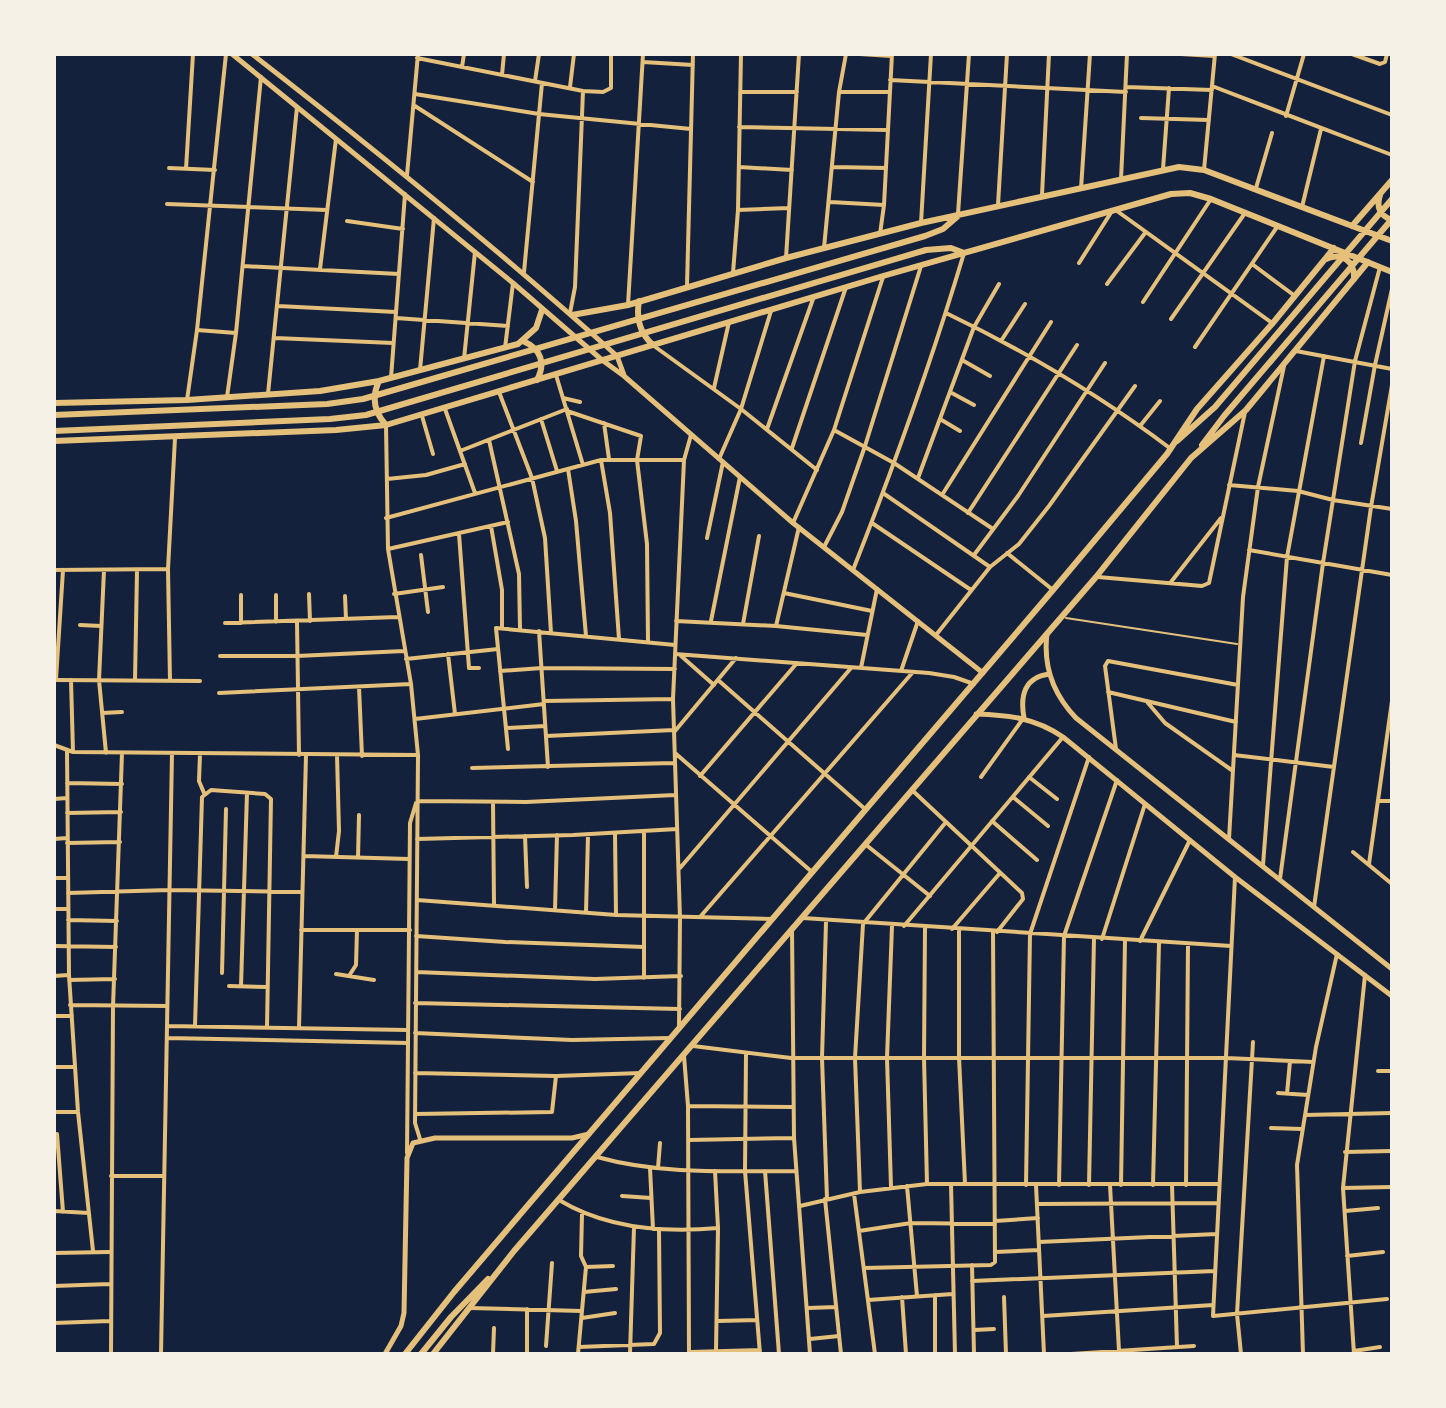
<svg xmlns="http://www.w3.org/2000/svg" width="1446" height="1408" font-family="Arial,sans-serif">
  <style>
    .lines { fill: none; stroke-linecap: round; stroke-linejoin: round }
    .service { stroke: #e5c07b; stroke-width: 2 }
    .minor { stroke: #e5c07b; stroke-width: 4 }
    .tertiary { stroke: #e5c07b; stroke-width: 5 }
    .secondary { stroke: #e5c07b; stroke-width: 6 }
  </style>
  <rect width="100%" height="100%" fill="#14213d"/>
  <g class="lines">
    <!-- service -->
    <path class="service" d="M1066,618l171,26"/>
    <!-- minor -->
    <path class="minor" d="M860,54l31,2
      M1181,54l33,2
      M1231,54l161,61
      M1352,54l28,10 5,-2 2,-8
      M417,58l166,33 20,1 8,-4v-34
      M643,62l50,3
      M462,67l2,-13
      M502,75l2,-21
      M890,80l236,12
      M535,81l4,-27
      M1212,86l180,69
      M570,87l4,-33
      M1126,87l86,3
      M740,92h57
      M840,92h50
      M415,94l124,20 152,15
      M415,106l118,76
      M1286,116l18,-62
      M1141,118l68,2
      M739,127l149,3
      M739,167l53,3
      M833,167l53,1
      M169,168l46,2
      M186,169l7,-115
      M1163,169l6,-81
      M1204,170l11,-116
      M407,175l11,-121
      M1121,179l6,-125
      M1256,188l16,-55
      M1081,189l9,-135
      M1042,195l7,-141
      M830,202l54,3
      M167,204l160,6
      M998,205l9,-151
      M1302,207l19,-78
      M738,210l51,-2
      M1117,211l155,112
      M958,214l11,-160
      M347,221l56,8
      M921,223l10,-169
      M880,234l4,-29 8,-151
      M824,248l15,-156 7,-38
      M786,258l13,-204
      M1079,263l33,-52
      M1252,264l43,32
      M243,266l156,8
      M320,269l16,-130
      M524,272l18,-189
      M733,273l5,-63 3,-156
      M1107,284l38,-51
      M687,286l6,-232
      M1143,302l68,-103
      M628,305l15,-251
      M278,306l118,6
      M570,313l5,-26 8,-196
      M946,313c79,38 155,83 225,136
      M396,318l112,8
      M1171,319l74,-106
      M197,330l39,3
      M275,338l118,5
      M1001,341l24,-37
      M654,346l87,63 76,61
      M1195,347l82,-120
      M505,348l8,-65
      M1296,351l96,18
      M464,359l11,-107
      M962,360l28,16
      M420,370l14,-152
      M556,375l27,90
      M391,378l14,-184
      M714,388l15,-66
      M499,392l33,86 13,60 6,95
      M950,392l24,13
      M268,394l29,-287
      M227,397l9,-64 25,-256
      M563,398l17,4
      M187,400l10,-70 29,-276
      M445,409l30,84
      M567,411l74,25 -4,24 10,84 1,98
      M422,416l11,38
      M541,419l16,52
      M940,419l20,12
      M604,423l5,36
      M386,425l2,124 23,135 7,71 -3,368 5,16
      M1140,426l20,-25
      M767,429l46,-130
      M834,430l60,33 99,66
      M489,440l30,134 1,55
      M1361,443l14,-78 17,-76
      M792,448l54,-161
      M460,451l107,-42
      M719,459l22,-50 30,-98
      M601,460l9,53 9,126
      M568,469l8,52 10,115
      M918,478l56,-151 25,-43
      M387,479l39,-4 39,-11
      M1229,485l69,6 35,9 59,9
      M883,493l107,74
      M942,495l109,-173
      M968,513l109,-168
      M386,518l215,-58h83
      M793,523l41,-93 49,-153
      M872,523l99,67
      M491,526l11,64v37
      M459,534l10,134h10
      M707,538l16,-76
      M824,547l18,-35 23,-66 56,-180
      M388,549l120,-27
      M1249,550l143,25
      M1007,553l46,37
      M421,555l7,57
      M974,555l44,-59 87,-133
      M54,570l114,-1
      M104,570l-5,110 7,73
      M853,570c41,-104 79,-210 111,-317
      M1098,577l104,9 7,-3 36,-171
      M1171,582l50,-64
      M784,593l88,18
      M309,594l1,27
      M394,594l49,-7
      M241,595v28
      M276,595v27
      M345,596l1,23
      M676,621l100,5 91,9
      M711,621l29,-144
      M297,622l2,133
      M225,623l173,-6
      M743,624l16,-88
      M80,625l21,1
      M776,626l23,-99
      M539,631l9,136
      M936,635l54,-68 29,-23 30,-38 86,-120
      M448,654l7,60
      M675,654l254,19 25,4 20,7
      M680,655l34,30
      M220,656h77l107,-5
      M406,659l92,-10
      M861,668l16,-79
      M500,671l42,-3 133,1
      M901,671l17,-50
      M56,679l7,-109
      M54,680l146,1
      M71,680l2,72
      M135,680l2,-109
      M718,680l147,129
      M170,681l-2,-112 7,-131
      M359,687l3,69
      M1108,692l128,30
      M219,693l192,-9
      M544,701l129,-2
      M1148,703l17,20 68,48
      M102,713l20,-1
      M415,719l129,-15
      M506,728l39,-2
      M675,731l61,-73
      M546,736l128,-6
      M54,745l19,7 345,3
      M508,749l-12,-121 179,17
      M1116,749l-11,-83 3,-5 130,24
      M67,751l2,224 9,137 15,139
      M675,753l137,119
      M200,754l-1,27 5,12
      M1234,755l100,12
      M472,768l202,-5
      M700,776l97,-113
      M981,777l41,-57
      M1029,777l28,22
      M67,783l55,1
      M913,791l109,102 1,6 -26,33
      M1013,797l35,29
      M54,799l13,-1
      M418,801l108,1 149,-7
      M1378,801h14
      M493,802l1,102
      M67,813l54,-1
      M992,821l45,39
      M615,833l1,82
      M525,836l2,51
      M54,839l13,-1
      M417,839l156,-4 104,-6
      M1229,839l14,-242 15,-110 26,-121
      M67,843l53,-1
      M865,844l65,52
      M1353,852l39,32
      M304,856l105,3
      M336,857l3,-26 -2,-76
      M358,858l1,-43
      M1369,864l23,-163
      M1263,865l24,-308 37,-201
      M680,868l171,-200
      M1235,877l-22,439 174,-17
      M54,878h14
      M1280,879l43,-316 32,-202 25,-94
      M68,893l101,-3 132,2
      M417,900l199,15 156,4
      M1314,907l57,-400 21,-122
      M54,909h14
      M555,910l2,-75
      M586,912l2,-77
      M700,917l213,-245
      M803,918l428,28
      M68,920l49,1
      M826,922l-4,136 5,141
      M904,926l159,-189
      M925,928l-1,130 3,126
      M792,929l2,209 16,216
      M952,929l48,-56
      M301,930h109
      M959,930v127l6,127
      M416,936l89,6 139,5
      M1102,939l43,-135
      M1140,941l50,-101
      M54,946l62,1
      M416,972l179,7 86,-3
      M222,973l4,-164
      M336,974l38,6
      M54,976l14,-1
      M349,976l7,-11 1,-35
      M644,978v-147
      M69,980l46,-1
      M229,986l38,1
      M241,986l6,-193
      M415,1003l265,6
      M70,1005l97,1
      M54,1016h18
      M167,1026l241,4
      M195,1026l7,-229 9,-7 54,4 6,5 -4,228
      M679,1027l1,-109 -7,-219 11,-239 7,-25
      M299,1028l7,-273
      M415,1033l157,7 98,-2
      M167,1038l241,5
      M693,1046l98,12h435l87,4
      M746,1053l-1,118 15,183
      M684,1056l4,50 1,248
      M54,1067h21
      M1378,1071h14
      M415,1073l141,3 85,-3
      M1278,1093l30,2
      M1287,1094l3,-33
      M688,1106l105,1
      M54,1112h24
      M415,1114l137,-2 4,-36
      M1305,1115l87,-2
      M1271,1128l31,1
      M57,1134l6,78
      M689,1140l105,-2
      M1345,1152l47,-1
      M407,1153l3,-330 6,-20
      M597,1157c64,18 132,14 199,14
      M650,1168l3,61
      M658,1168l2,-25
      M715,1171l3,57 -2,123
      M765,1171l14,183
      M111,1176h53
      M951,1184l4,170
      M1026,1185l4,-251 59,-177
      M1036,1185l8,169
      M1059,1185l5,-249 53,-156
      M1089,1185l5,-247
      M1110,1185l9,166
      M1121,1185l4,-245
      M1153,1185l6,-242
      M1172,1185l5,162
      M1186,1185l2,-241
      M907,1186l10,110
      M891,1187l-4,-129 5,-132
      M1343,1188l49,-1
      M860,1192l-5,-134 8,-134 83,-102
      M854,1194l21,160
      M622,1196l29,2
      M825,1199l16,155
      M559,1200c48,29 104,33 159,28
      M1037,1204l181,-1
      M800,1206l60,-14 67,-8h292
      M54,1211l35,2
      M1345,1211l33,-3
      M995,1221l43,-3
      M859,1231l52,-8 84,1
      M1039,1242l178,-8
      M995,1252l44,-2
      M54,1253l55,-1
      M1347,1256l36,-4
      M972,1265l2,89
      M586,1267l27,-1
      M864,1268l127,-3 4,-3 -2,-330
      M972,1281l243,-10
      M54,1286l56,-2
      M584,1292l32,-3
      M902,1297l4,57
      M1004,1297l2,57
      M868,1300l85,-6
      M470,1308l112,3
      M808,1308l28,-1
      M1043,1316l170,-11
      M582,1318l33,-5
      M718,1321l39,-1
      M54,1323l56,-2
      M974,1330l20,-1
      M810,1339l29,-3
      M546,1346l6,-83
      M579,1347l75,-3 6,-11 -1,-103
      M1354,1351l26,-4
      M690,1352l70,-2
      M111,1354l2,-347 9,-254
      M161,1354l11,-601
      M493,1354l1,-26
      M527,1354v-45
      M578,1354l8,-87 -5,-11 1,-42
      M630,1354l4,-127
      M935,1354v-59
      M1071,1354l123,-8
      M1241,1354l-4,-40 16,-272
      M1303,1354l-6,-189 19,-118 21,-93
      M1354,1354l-11,-166 22,-213"/>
    <!-- tertiary -->
    <path class="tertiary" d="M232,54l281,229 89,77 22,16 169,147 190,150
      M252,54c125,97 247,196 365,302l7,19
      M1047,634c-4,32 7,61 29,84l316,251
      M976,714c33,1 59,4 87,23l172,140 157,119
      M1024,718c-4,-22 0,-41 26,-44
      M385,1354l16,-28 3,-13 3,-155 6,-15 22,-5h137l17,-4"/>
    <!-- secondary -->
    <path class="secondary" d="M1380,195c-4,12 0,21 12,25
      M1352,226l40,-46
      M1326,259c16,-7 29,2 28,20
      M639,301c-3,17 0,31 13,43
      M572,315l56,-10 158,-47 135,-35 258,-56 25,3 188,71
      M523,341c18,8 23,22 14,39
      M379,381c-8,17 -5,31 7,44
      M54,403l133,-3 133,-9 59,-10 139,-37 18,-16 6,-18
      M54,415l273,-11 36,-5 562,-163 18,-7 15,-13
      M54,431l276,-12 36,-4 560,-165 25,-2 13,5
      M54,441l282,-11 50,-5 497,-149 288,-82 19,-1 21,6 181,73
      M1177,441l38,-34 177,-208
      M1202,445l22,-29 168,-197
      M405,1354l49,-62 599,-702 114,-136 30,-45 75,-85 62,-76
      M421,1354l30,-37 37,-38
      M433,1354l81,-103 582,-674 95,-119 55,-48 122,-148"/>
  </g>
  <!-- border -->
  <rect width="1446" height="1408" fill="none" stroke="#f6f1e7" stroke-width="112"/>
</svg>
